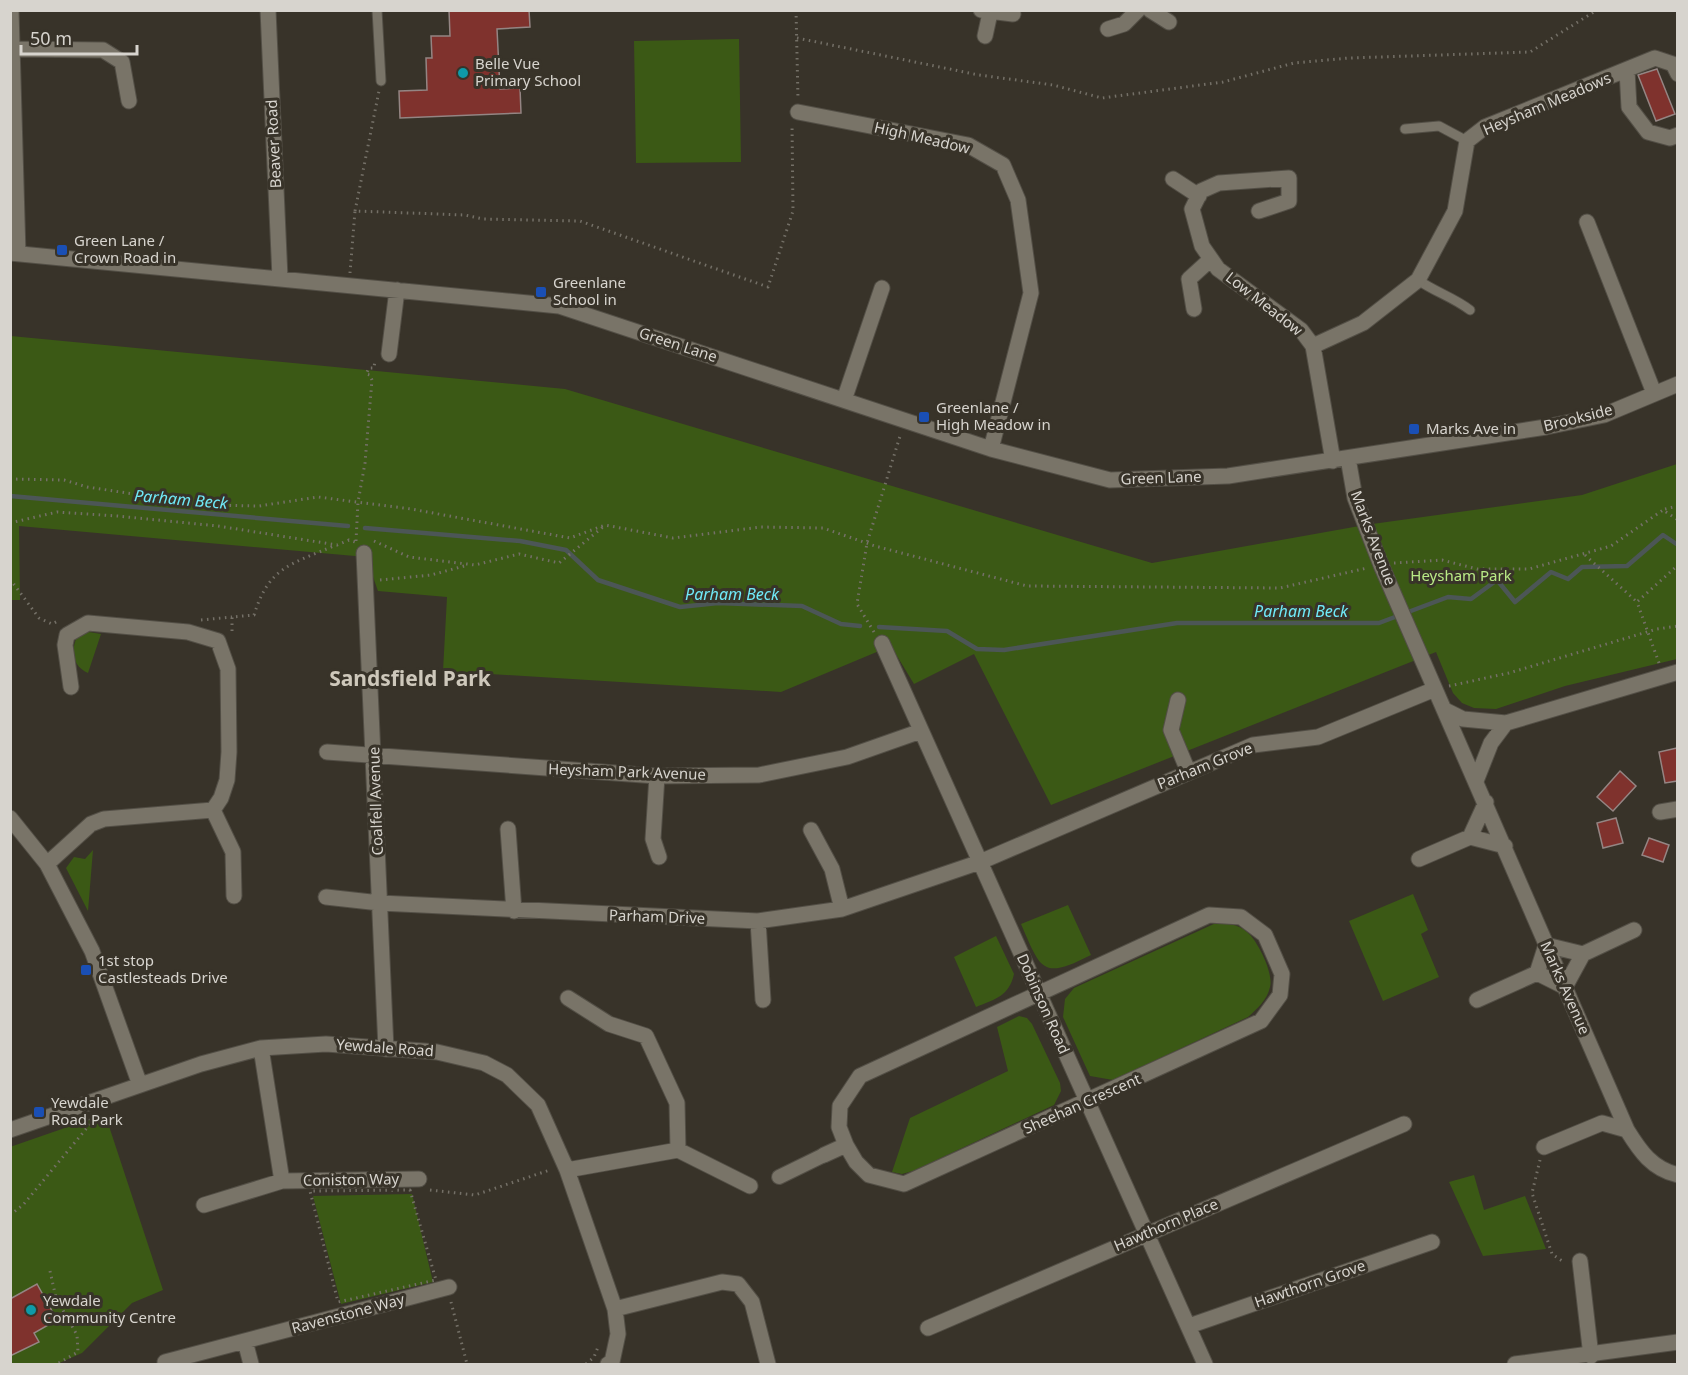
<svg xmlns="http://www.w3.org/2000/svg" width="1688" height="1375" font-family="'Noto Sans',sans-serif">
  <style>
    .green { fill: #3b5915 }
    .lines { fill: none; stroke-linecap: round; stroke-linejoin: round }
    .stream { stroke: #4c5656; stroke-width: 4.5 }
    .building { fill: #7f322d; stroke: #948583; stroke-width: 1.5 }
    .service-casing { stroke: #534f46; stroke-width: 11 }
    .pedestrian-casing { stroke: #534f46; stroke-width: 16 }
    .minor-casing { stroke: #534f46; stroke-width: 17 }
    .tertiary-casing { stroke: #534f46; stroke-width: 17 }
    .path { stroke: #747067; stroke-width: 3; stroke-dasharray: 1.5 4.5; stroke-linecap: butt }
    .service { stroke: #797468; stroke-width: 9 }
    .pedestrian { stroke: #797468; stroke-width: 14 }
    .minor { stroke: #797468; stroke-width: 15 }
    .tertiary { stroke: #797468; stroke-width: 15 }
    .culture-dot { fill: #0f9aa8; stroke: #383329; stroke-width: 2 }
    .transit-dot { fill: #1a4fb4; stroke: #383329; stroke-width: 2 }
    .labels { text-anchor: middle; stroke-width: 6; stroke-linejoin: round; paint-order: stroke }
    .poi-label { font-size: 15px; fill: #d7d4ce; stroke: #383329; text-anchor: start }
    .street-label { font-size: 15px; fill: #d7d4ce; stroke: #383329 }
    .park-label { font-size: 15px; fill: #b9ea86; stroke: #383329 }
    .water-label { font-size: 16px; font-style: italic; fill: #70eaf8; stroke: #383329 }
    .district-label { font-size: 21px; font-weight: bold; fill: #cec8bb; stroke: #383329 }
  </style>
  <rect width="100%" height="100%" fill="#383329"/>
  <!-- green -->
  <path class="green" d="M739,39l2,123 -105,1 -2,-122z
    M11,336l554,53 587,174 213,-38 217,-30 95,-31v195l-112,27 -69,23 -22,-1 -12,-5 -9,-10 -17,-41 -385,153 -77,-151 -60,30 -23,-38 -110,46 -338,-21 4,-74 -69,-6 -12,-34 -347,-31 1,74h-9z
    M89,632l12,2 -13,39c-15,-7 -18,-21 -11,-36z
    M93,850l-5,61 -22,-43 8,-11 11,2z
    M1413,894l15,36 -7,4 18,43 -56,24 -34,-80z
    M1068,905l23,50c-49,25 -50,15 -70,-31z
    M1216,923c11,0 22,1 31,9 11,9 27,42 23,55 -3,13 -12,21 -22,30l-135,63 -23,-4 -27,-59 2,-18 9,-11z
    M996,936l18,38c-5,22 -18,25 -38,33l-22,-50z
    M1019,1016l8,2 5,6 28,59 1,8 -7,14 -141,66 -11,3 -10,-2 18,-54 98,-47 -11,-44z
    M105,1114l58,176 -31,13 -50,50 -25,11h-46l-1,-217z
    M1474,1175l10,35 41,-14 21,53 -63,7 -34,-74z
    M412,1194l21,88 -92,22 -28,-108z"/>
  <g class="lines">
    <!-- stream -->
    <path class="stream" d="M10,496l338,30
      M365,528l155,13 46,9 32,30 82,27 38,-4 84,3 39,18 19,2
      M879,627l68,4 30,18 27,1 173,-27h202l69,-26 23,2 26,-19 18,22 36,-30 17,7 14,-12 45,-1 36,-31 15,10"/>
  </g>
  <!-- building -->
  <path class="building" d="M449,10h80l1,17 -33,2 3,60 20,-1 1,25 -121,5 -1,-27 28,-1 -1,-32h6l-1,-22h19z
    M1657,69l18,45 -19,7 -18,-46z
    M1677,748v33l-12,2 -6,-31z
    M1620,771l16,15 -23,25 -16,-14z
    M1616,818l7,25 -20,5 -6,-25z
    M1649,838l20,7 -6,17 -21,-7z
    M37,1284l20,36 -23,13 5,9 -29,14v-57z"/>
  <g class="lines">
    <defs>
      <path id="service" d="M377,10l4,71
        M1405,129l34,-3 28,15
        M1418,280c17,12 35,17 52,30"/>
      <path id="pedestrian" d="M779,1177l45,-22"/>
      <path id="minor" d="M11,10l7,244
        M268,10l12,268
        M981,10l32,4
        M1150,10l19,12
        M1108,29l16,-5 14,-14
        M985,36l5,-23
        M12,49l91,1 19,12 7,39
        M1627,70l2,37 19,25 22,6 8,-3
        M798,112l170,33 35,20 15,35 13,93 -40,156
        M1173,179l26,17
        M1259,211l30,-10v-23l-70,5 -18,8 -9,18 10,37 16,23 83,61 12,16 20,115
        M1587,222l67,171
        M10,253l549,53 432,143 119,31 118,-4 318,-49 58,-12 74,-31
        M1194,309l-5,-30 22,-20
        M1313,346l50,-23 55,-43 37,-69 12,-70 18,-14 170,-69 18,6 5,10
        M389,354l8,-64
        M844,400l38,-112
        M1348,458l7,40 26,67 246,565c13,21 25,39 51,45
        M364,553l22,496
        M882,643l323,721
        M1178,700l-7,30 17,41
        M1445,710l18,9 43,4 172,-51
        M327,752l330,24 102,-1 88,-18 74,-26
        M657,776l-4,63 6,18
        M1476,781l15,-38 15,-20
        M213,810l20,42 1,44
        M1660,812l18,-3
        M10,818l37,46 45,87 48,134
        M508,829l6,82
        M811,830l21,39 10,40
        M1470,837l16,-35
        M1419,859l51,-22 35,9
        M47,864l44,-40 13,-5 109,-9 8,-12 6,-18 2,-28 -1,-83 -10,-28 -30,-9 -100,-9 -21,12 -2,10 6,42
        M326,897l54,6 378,18 84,-12 138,-47 273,-117 65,-8 117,-48
        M1209,915l32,2 24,18 17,39 -2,21 -19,26 -357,163 -35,-9 -13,-13 -10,-17 -7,-18 1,-21 20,-30z
        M758,921l5,79
        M1537,973l28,14 18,-33 51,-24
        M568,998l41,26 37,12 31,67 1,47 72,36
        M1477,1000l60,-27 9,-28 37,9
        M261,1048l21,133
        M10,1130l191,-66 60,-16 65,-4 111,8 47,11 23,12 31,30 29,65 48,139 3,25 -6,28 -4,2
        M1544,1147l58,-24 25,7
        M824,1155l22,-10
        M567,1170l111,-20
        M204,1205l78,-24 137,-2
        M1580,1261l11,95
        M615,1309l107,-27 16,2 14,18 16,62
        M1189,1326l243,-84
        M928,1328l476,-204
        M245,1341l6,23
        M165,1362l284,-75"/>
      <path id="tertiary" d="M1515,1364l163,-22"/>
    </defs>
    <!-- service casing -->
    <use href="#service" class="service-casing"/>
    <!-- pedestrian casing -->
    <use href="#pedestrian" class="pedestrian-casing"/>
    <!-- minor casing -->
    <use href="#minor" class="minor-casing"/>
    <!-- tertiary casing -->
    <use href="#tertiary" class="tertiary-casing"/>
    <!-- path -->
    <path class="path" d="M796,10l2,89
      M797,38l182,37 74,10 49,13 121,-16 71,-19 55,-5 181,-6 67,-42
      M355,211l24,-120
      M350,273l5,-62 110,4 18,4 97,2 188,66 25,-76 -1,-87
      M10,479l54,1 23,7 121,18 51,1 59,-9 93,12 159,29 35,-13 68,13 88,-11 62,1 52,18 152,40 253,2 87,-20
      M1665,509l13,-3
      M10,523l47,-11 60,4 101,10 119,19 12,-5 6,2
      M356,541l2,-39 7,-39 7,-83 -2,-5 -4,-1 3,-6h5l1,-8
      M374,541l35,16 66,8 44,-11 40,9 44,-36
      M1585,555l52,47
      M1394,563l48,-3 35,9h52l82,-23 52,-36 15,10
      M10,579l29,39 13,6 6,-3
      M380,580l51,-5 37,-10
      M201,620l31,-3
      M232,631v-14l22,-2c15,-49 38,-51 82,-70
      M874,632l-17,-28 10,-61 34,-110
      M1659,663l-22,-61 41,-37
      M1449,686l60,-13 148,-44 21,-3
      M1540,1160l-8,33 20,61 13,9
      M410,1190l26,90 -98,22 -28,-111z
      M430,1190l45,5 75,-25
      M10,1215l13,-10 68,-82 -2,-5
      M50,1271l6,27 21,37 1,17 -21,12
      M451,1302l16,62
      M586,1364l8,-7 4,-10"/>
    <!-- service -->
    <use href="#service" class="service"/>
    <!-- pedestrian -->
    <use href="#pedestrian" class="pedestrian"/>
    <!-- minor -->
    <use href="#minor" class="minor"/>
    <!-- tertiary -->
    <use href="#tertiary" class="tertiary"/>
  </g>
  <!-- markers -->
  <g class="culture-dot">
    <circle cx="463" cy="73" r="6"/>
    <circle cx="31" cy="1310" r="6"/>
  </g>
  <g class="transit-dot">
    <rect x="56" y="244" width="12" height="12" rx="3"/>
    <rect x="535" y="286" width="12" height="12" rx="3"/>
    <rect x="918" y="411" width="12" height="12" rx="3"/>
    <rect x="1408" y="423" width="12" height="12" rx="3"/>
    <rect x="80" y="964" width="12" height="12" rx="3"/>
    <rect x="33" y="1106" width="12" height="12" rx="3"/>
  </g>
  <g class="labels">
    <!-- poi labels -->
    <g class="poi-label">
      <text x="475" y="69">Belle Vue<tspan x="475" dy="17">Primary School</tspan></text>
      <text x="74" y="246">Green Lane /<tspan x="74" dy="17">Crown Road in</tspan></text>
      <text x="553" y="288">Greenlane<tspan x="553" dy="17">School in</tspan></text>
      <text x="936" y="413">Greenlane /<tspan x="936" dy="17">High Meadow in</tspan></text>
      <text x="1426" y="434">Marks Ave in</text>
      <text x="98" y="966">1st stop<tspan x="98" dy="17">Castlesteads Drive</tspan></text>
      <text x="51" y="1108">Yewdale<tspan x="51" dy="17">Road Park</tspan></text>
      <text x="43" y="1306">Yewdale<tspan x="43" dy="17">Community Centre</tspan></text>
    </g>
    <!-- street labels -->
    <g class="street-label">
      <text transform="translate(1547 104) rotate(-23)" y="5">Heysham Meadows</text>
      <text transform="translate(922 138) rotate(13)" y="5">High Meadow</text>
      <text transform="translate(274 144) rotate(-93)" y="5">Beaver Road</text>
      <text transform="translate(1264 304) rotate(38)" y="5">Low Meadow</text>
      <text transform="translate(678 345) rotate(18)" y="5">Green Lane</text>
      <text transform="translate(1578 418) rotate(-14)" y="5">Brookside</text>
      <text transform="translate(1161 478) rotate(-2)" y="5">Green Lane</text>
      <text transform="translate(1373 538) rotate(69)" y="5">Marks Avenue</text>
      <text transform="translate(1205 766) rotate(-22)" y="5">Parham Grove</text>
      <text transform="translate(627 772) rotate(2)" y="5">Heysham Park Avenue</text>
      <text transform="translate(376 801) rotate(-92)" y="5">Coalfell Avenue</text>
      <text transform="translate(657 917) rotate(2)" y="5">Parham Drive</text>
      <text transform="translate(1565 988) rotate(66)" y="5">Marks Avenue</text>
      <text transform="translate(1043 1004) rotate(66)" y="5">Dobinson Road</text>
      <text transform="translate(385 1048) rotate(4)" y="5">Yewdale Road</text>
      <text transform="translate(1082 1104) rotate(-24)" y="5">Sheehan Crescent</text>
      <text transform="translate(351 1180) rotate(-1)" y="5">Coniston Way</text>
      <text transform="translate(1166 1225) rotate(-23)" y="5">Hawthorn Place</text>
      <text transform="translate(1310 1284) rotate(-19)" y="5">Hawthorn Grove</text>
      <text transform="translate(348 1314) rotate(-15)" y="5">Ravenstone Way</text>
    </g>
    <!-- park labels -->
    <g class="park-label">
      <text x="1461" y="581">Heysham Park</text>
    </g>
    <!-- water labels -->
    <g class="water-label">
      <text transform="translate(181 499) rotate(5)" y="6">Parham Beck</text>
      <text x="732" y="600">Parham Beck</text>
      <text x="1301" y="617">Parham Beck</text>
    </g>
    <!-- district labels -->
    <g class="district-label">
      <text x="410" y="686">Sandsfield Park</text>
    </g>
  </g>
  <!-- border -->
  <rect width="1688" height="1375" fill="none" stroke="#d7d4ce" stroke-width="24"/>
  <!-- scale -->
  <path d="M21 45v9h116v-9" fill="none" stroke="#d7d4ce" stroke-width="3"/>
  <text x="30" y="45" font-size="18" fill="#d7d4ce" stroke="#383329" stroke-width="4.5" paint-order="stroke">50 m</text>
</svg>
